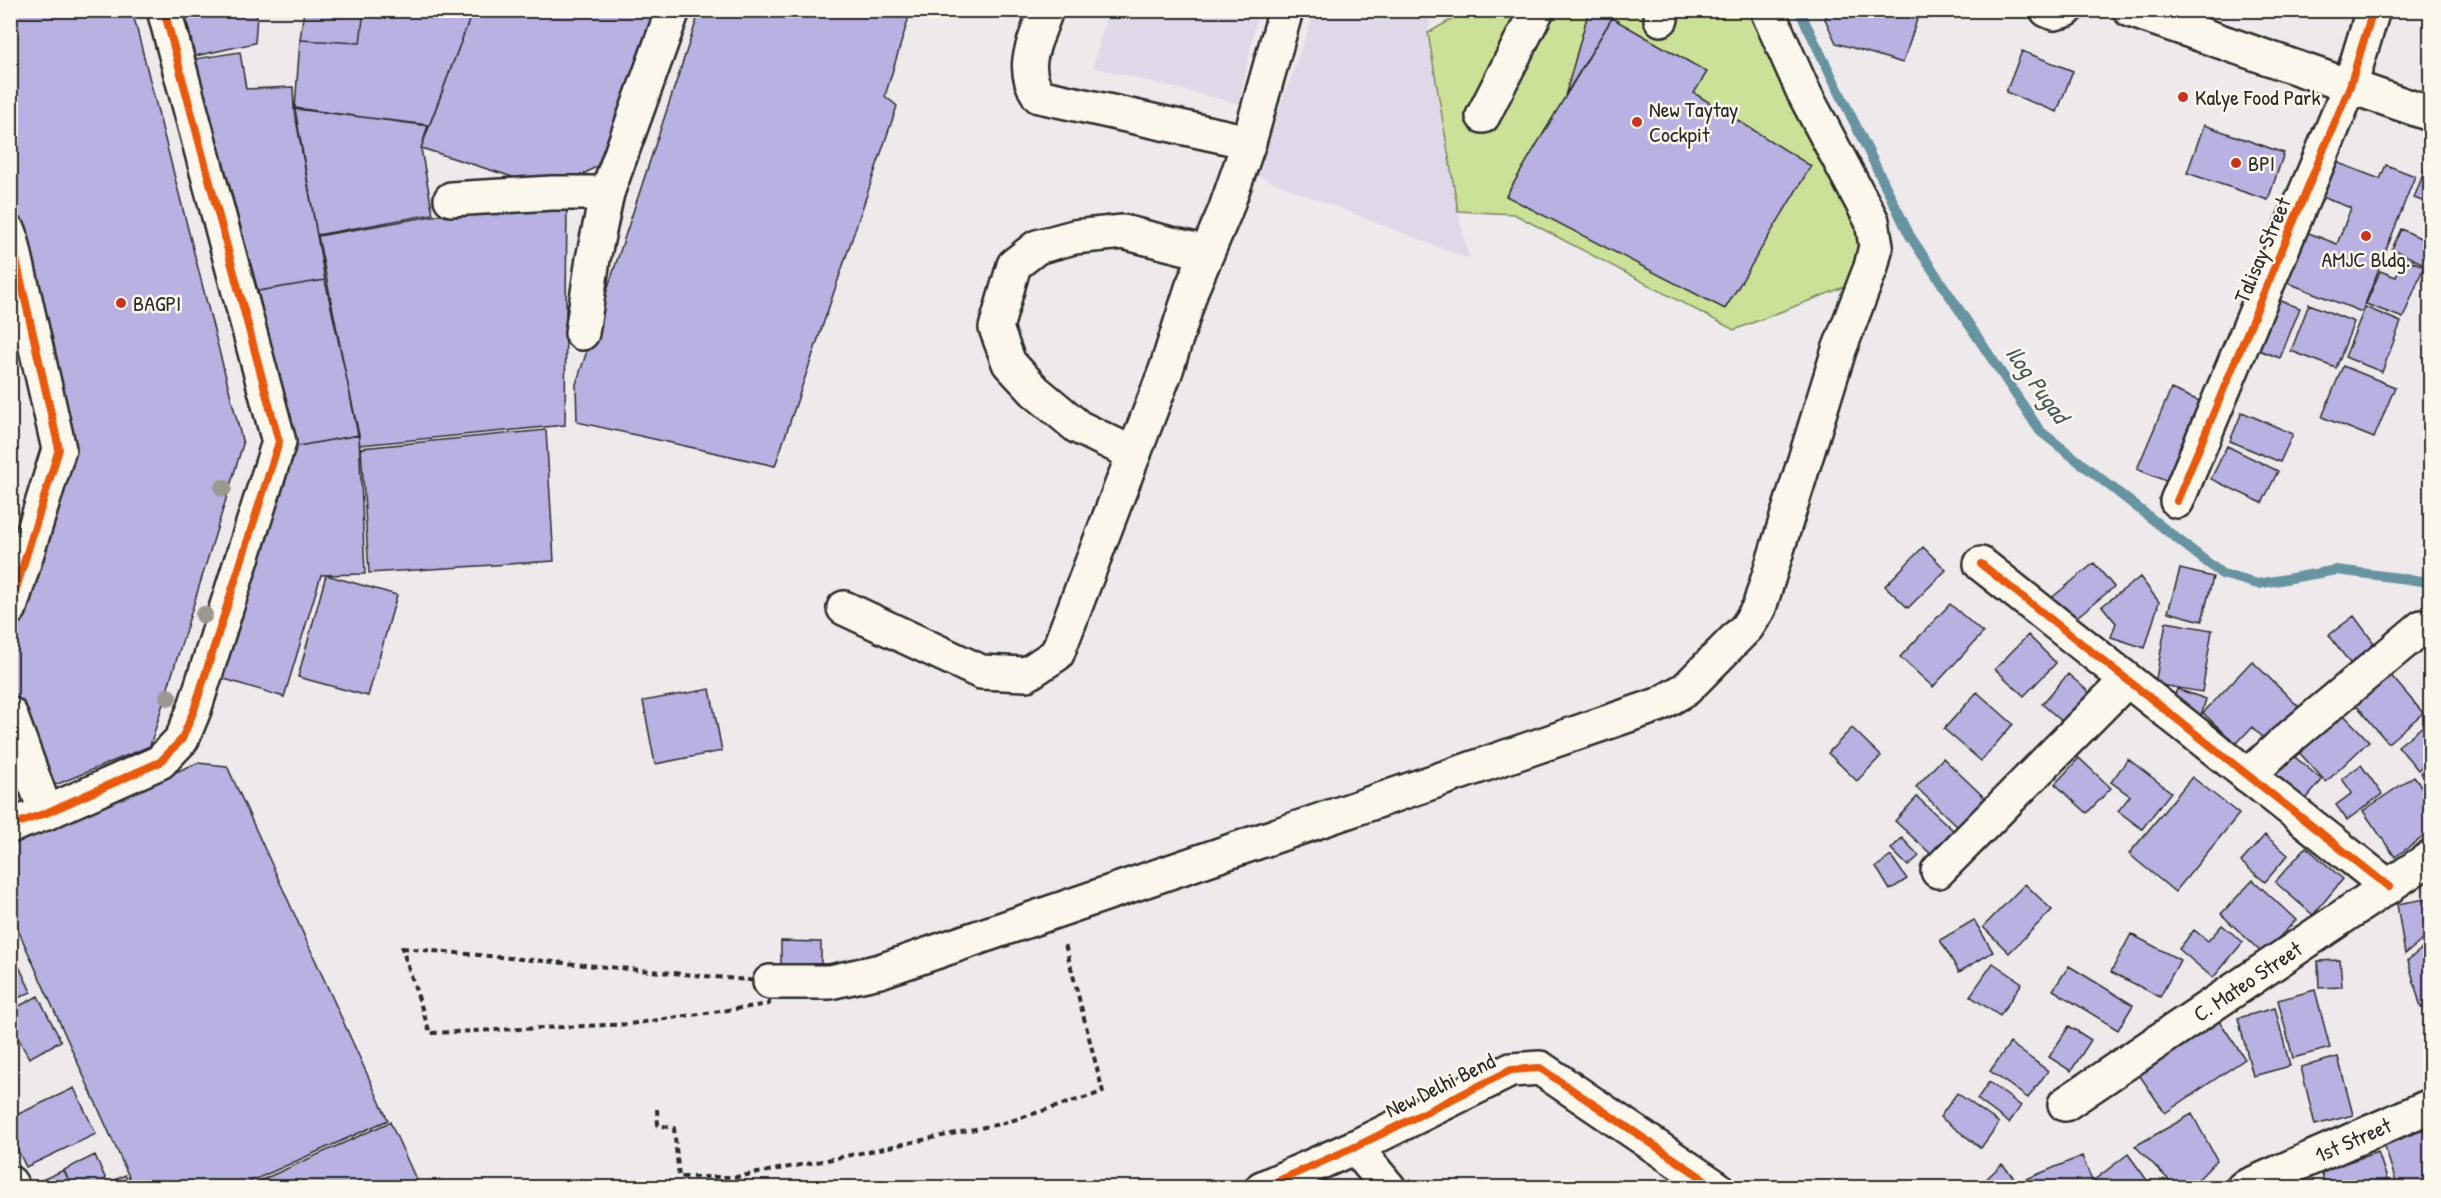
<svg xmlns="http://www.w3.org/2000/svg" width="2441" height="1198" font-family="'Patrick Hand',sans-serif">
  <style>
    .built { fill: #ded8e8 }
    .green { fill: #cbe197; stroke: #7b8661; stroke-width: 1.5 }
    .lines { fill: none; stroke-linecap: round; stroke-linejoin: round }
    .stream { stroke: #6894a2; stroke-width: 10 }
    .building { fill: #b8b1e2; stroke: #2b2b2b; stroke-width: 1.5 }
    .minor-casing { stroke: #2b2b2b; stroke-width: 38 }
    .major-casing { stroke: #2b2b2b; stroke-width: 38 }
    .path { stroke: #2b2b2b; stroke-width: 4; stroke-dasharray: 6 4.5; stroke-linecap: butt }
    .minor { stroke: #fbf7ec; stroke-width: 33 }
    .major { stroke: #fbf7ec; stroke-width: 33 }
    .cycleway-casing { stroke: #fbf7ec; stroke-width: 11 }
    .cycleway { stroke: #e8590c; stroke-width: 8 }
    .tree { fill: #999990 }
    .poi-dot { fill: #c8321e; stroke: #fbf7ec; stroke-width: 2 }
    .labels { text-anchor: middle; stroke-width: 5; stroke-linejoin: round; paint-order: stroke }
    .poi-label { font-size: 22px; fill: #2b2b2b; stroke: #fbf7ec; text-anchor: start }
    .street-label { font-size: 22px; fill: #2b2b2b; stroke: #fbf7ec }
    .water-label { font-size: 24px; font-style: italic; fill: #44575c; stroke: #fbf7ec }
  </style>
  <rect width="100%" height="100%" fill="#eee9ea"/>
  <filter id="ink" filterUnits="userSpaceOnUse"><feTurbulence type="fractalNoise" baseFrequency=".0167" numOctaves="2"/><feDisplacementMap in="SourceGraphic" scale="12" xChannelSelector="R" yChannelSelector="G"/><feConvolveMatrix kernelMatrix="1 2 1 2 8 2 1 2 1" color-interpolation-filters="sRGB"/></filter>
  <g filter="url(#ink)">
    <!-- built -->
    <path class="built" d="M1108,11h150l-19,93 -146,-37z
      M1315,11h116l-3,22 30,178 11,48 -214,-84z"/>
    <!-- green -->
    <path class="green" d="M1466,11h312l108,227 -34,46 -118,46 -220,-116 -56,-3 -30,-178z"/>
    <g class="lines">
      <!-- stream -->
      <path class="stream" d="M1799,10l111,226 130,195 182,143 36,10 79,-14 93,12"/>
    </g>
    <!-- building -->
    <path class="building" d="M10,10h122l111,434 -93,302 -102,42 -38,-101v-55l57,-179 -57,-265z
      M304,10h60l-4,33 -60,-3z
      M364,10h109l-44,116 -134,-18 5,-68 60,3z
      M473,10h181l-49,151 -48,30 -136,-43z
      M700,10h211l-26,86 12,10 -122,360 -198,-44 -1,-38z
      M1589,10h25l-2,8 -47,78z
      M1828,10h92l-17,53 -67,-20 -11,-24z
      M185,13l72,2 -2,28 -60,13z
      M1612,18l95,54 -13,21 117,73 -86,143 -219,-113z
      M2022,51l51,20 -16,41 -51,-20z
      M240,52l6,37 47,-2 1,21 31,172 -67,11 -63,-232z
      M295,109l133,16 -7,24 12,65 -116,21z
      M2204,125l80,28 -16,47 -81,-27z
      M2323,157l57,22 6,-14 29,11 -53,136 -89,-35 20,-50 44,17 14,-36 -42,-16z
      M2425,169l5,2v33l-16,-6z
      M567,200l-2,225 -205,20 -42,-209 114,-20z
      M2401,229l28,13 1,-3v28l-38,-18z
      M2403,258l21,8 -21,52 -37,-14 14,-33 16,6z
      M325,280l34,155 -66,12 -35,-156z
      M2273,298l27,10 -20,50 -27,-10z
      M2309,304l45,18 -18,46 -45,-17z
      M2365,307l36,15 -19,50 -37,-15z
      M2343,366l52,21 -21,51 -52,-21z
      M2171,389l33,14 -33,80 -34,-14z
      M2242,412l51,22 -13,28 -50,-21z
      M546,430l8,131 -185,12 -8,-125z
      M359,435l6,139 -44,1 -37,122 -63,-19 72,-231z
      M2227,446l51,25 -16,32 -51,-24z
      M1923,547l23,23 -38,38 -23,-22z
      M2094,563l20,24 -46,37 -19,-24z
      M2180,569l33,8 -11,44 -34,-9z
      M326,575l71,20 -29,101 -70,-19z
      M2140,577l19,25 -14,46 -34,-11 5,-14 -14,-17z
      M1950,604l33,29 -50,54 -33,-30z
      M2354,616l23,31 -25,19 -23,-31z
      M2166,622l46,8 -10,62 -47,-8z
      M2028,635l28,28 -32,33 -29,-27z
      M2252,661l47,46 -33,33 -14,-13 -16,17 -33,-31z
      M2388,672l35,41 -35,30 -35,-42z
      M2068,674l22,19 -26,30 -22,-19z
      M710,689l12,62 -67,13 -12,-63z
      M2177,689l29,10 -6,20 -30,-9z
      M1977,692l36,32 -32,37 -37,-32z
      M2338,709l31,32 -43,41 -30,-33z
      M2423,726l7,9v25l-12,10 -20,-24z
      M1852,728l29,28 -24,25 -29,-28z
      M10,752l23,58 -23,8z
      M2289,752l33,28 -20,24 -34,-28z
      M1943,758l43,41 -27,29 -43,-41z
      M2079,758l32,30 -24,25 -32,-29z
      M2128,759l43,33 -29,37 -24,-18 12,-15 -19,-14z
      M197,763l30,3 161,354 -152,68h-102l-124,-276v-70z
      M2361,765l21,29 -35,26 -11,-15 16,-12 -10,-14z
      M2430,766v21l-9,-14z
      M2414,776l16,23v33l-35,25 -32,-46z
      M2192,777l47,37 -64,78 -46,-38z
      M1917,797l37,34 -22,24 -37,-34z
      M2265,835l23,20 -23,27 -24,-20z
      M1902,838l17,18 -11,10 -17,-17z
      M2306,847l37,32 -30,36 -38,-33z
      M1891,856l16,23 -17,11 -14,-23z
      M2253,880l43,40 -33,34 -42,-40z
      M2025,884l27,26 -43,43 -26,-26z
      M2425,899l5,35 -25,20 -8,-50z
      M1974,920l19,32 -34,20 -19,-32z
      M2222,925l21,17 -30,36 -34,-29 15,-19 14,11z
      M2131,934l49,26 -20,37 -49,-25z
      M781,941l40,1v28l-40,-1z
      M2430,942v64l-9,2 -13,-48z
      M11,949l20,43 -21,10v-53z
      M2340,960l2,27 -23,1 -1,-27z
      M1993,963l29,20 -22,33 -30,-20z
      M2069,966l64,39 -15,25 -65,-40z
      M2315,990l15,58 -37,10 -15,-58z
      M38,996l23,45 -32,17 -19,-35v-12z
      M2275,1008l15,58 -37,10 -15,-58z
      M2218,1019l27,40 -80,54 -27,-40z
      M2069,1026l22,14 -20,31 -22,-14z
      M2010,1043l38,28 -20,27 -38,-27z
      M2338,1057l15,58 -38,10 -14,-58z
      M1989,1082l32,24 -12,17 -32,-24z
      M74,1088l22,46 -70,33 -16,-33v-16z
      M1957,1093l42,30 -18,25 -41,-31z
      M2192,1114l25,46 -27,28h-13l-42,-42z
      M390,1122l30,66h-176z
      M2430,1128v60h-32l-14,-44z
      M2378,1152l12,36h-64l-5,-17z
      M2128,1154l24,33 -54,1 -5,-7z
      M95,1155l12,27 -13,6h-22l-8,-18z
      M2082,1156l13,32h-68l-3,-8z
      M2002,1164l21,24h-46z
      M64,1170l8,18h-38l-1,-4z
      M125,1175l6,13h-33z"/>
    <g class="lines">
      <defs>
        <g id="minor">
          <path d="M1046,10c-11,33 -27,56 -7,86l210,46"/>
          <path d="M1661,19l1,-9"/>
          <path d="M1483,116l54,-106"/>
          <path d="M451,199l101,-6h55"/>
          <path d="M10,233l49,216 -49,159"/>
          <path d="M582,333l11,-74 14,-66 66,-183"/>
          <path d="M1134,454l-56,-27 -43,-36 -26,-28 -13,-35 18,-63 23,-18 37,-10 49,-5 84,21"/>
          <path d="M2177,501l173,-415 23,-76"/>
          <path d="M1981,564l408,323"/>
          <path d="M844,608l137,64 46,2 30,-20 109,-284 26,-82 33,-77 24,-69 37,-132"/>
          <path d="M10,714l36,99"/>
          <path d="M2248,776l33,-31 141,-118"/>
          <path d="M10,826l36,-13 114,-51 22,-23 12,-29 85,-268 -115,-432"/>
          <path d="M1938,871l189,-191"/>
          <path d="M770,982h60l50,-11 778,-266 28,-16 61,-62 12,-19 80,-258 32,-83 5,-21 -4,-25 -68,-128 -37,-83"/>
          <path id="s1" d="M2065,1104l365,-246"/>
          <path d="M1355,1147l34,41"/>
          <path d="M10,1183l3,5"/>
          <path d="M1262,1188l93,-41 156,-77 29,-2 177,120"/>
          <path id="s2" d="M2243,1188l187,-82"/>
        </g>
        <path id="major" d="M2047,10l7,3 12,-3
          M2130,10l300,104"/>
      </defs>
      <!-- minor casing -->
      <use href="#minor" class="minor-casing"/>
      <!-- major casing -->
      <use href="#major" class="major-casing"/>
      <!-- path -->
      <path class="path" d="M402,948l368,34 -1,22 -139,20 -200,9z
        M657,1109l1,16 16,3 5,49h57l91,-17 177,-37 99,-31 -38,-148"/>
      <!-- minor -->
      <use href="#minor" class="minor"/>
      <!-- major -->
      <use href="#major" class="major"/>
      <defs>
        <path id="cycleway" d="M10,233l49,216 -49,159
          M2177,501l173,-415 23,-76
          M1981,564l408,323
          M10,826l36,-13 114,-51 22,-23 12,-29 85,-268 -115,-432
          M1262,1188l93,-41 156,-77 29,-2 177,120"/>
      </defs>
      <!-- cycleway casing -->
      <use href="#cycleway" class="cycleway-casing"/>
      <!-- cycleway -->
      <use href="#cycleway" class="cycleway"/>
    </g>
    <!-- trees -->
    <g class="tree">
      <circle cx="223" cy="488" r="9"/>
      <circle cx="204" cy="615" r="9"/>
      <circle cx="168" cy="697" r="9"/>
    </g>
  </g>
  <!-- markers -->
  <g class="poi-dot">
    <circle cx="2183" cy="97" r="6"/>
    <circle cx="1637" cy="122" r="6"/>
    <circle cx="2236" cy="163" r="6"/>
    <circle cx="2366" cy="236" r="6"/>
    <circle cx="121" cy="303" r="6"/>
  </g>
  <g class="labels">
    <!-- poi labels -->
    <g class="poi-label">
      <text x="2195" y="105">Kalye Food Park</text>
      <text x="1649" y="117">New Taytay<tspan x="1649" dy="25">Cockpit</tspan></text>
      <text x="2248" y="171">BPI</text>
      <text x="2366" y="267" text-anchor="middle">AMJC Bldg.</text>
      <text x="133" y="311">BAGPI</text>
    </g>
    <!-- street labels -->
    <g class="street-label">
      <text transform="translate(2262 250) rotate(-67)" y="8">Talisay Street</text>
      <text dy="8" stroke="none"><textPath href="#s1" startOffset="220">C. Mateo Street</textPath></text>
      <text transform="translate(1440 1085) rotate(-26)" y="8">New Delhi Bend</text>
      <text dy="8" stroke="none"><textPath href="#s2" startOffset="120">1st Street</textPath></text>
    </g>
    <!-- water labels -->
    <g class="water-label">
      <text transform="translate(2037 384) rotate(54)" y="8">Ilog Pugad</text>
    </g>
  </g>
  <!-- margin -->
  <rect width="2441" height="1198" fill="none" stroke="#fbf7ec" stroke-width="36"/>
  <rect x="18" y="18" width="2405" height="1162" fill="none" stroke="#2b2b2b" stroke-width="2" filter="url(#ink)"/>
</svg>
